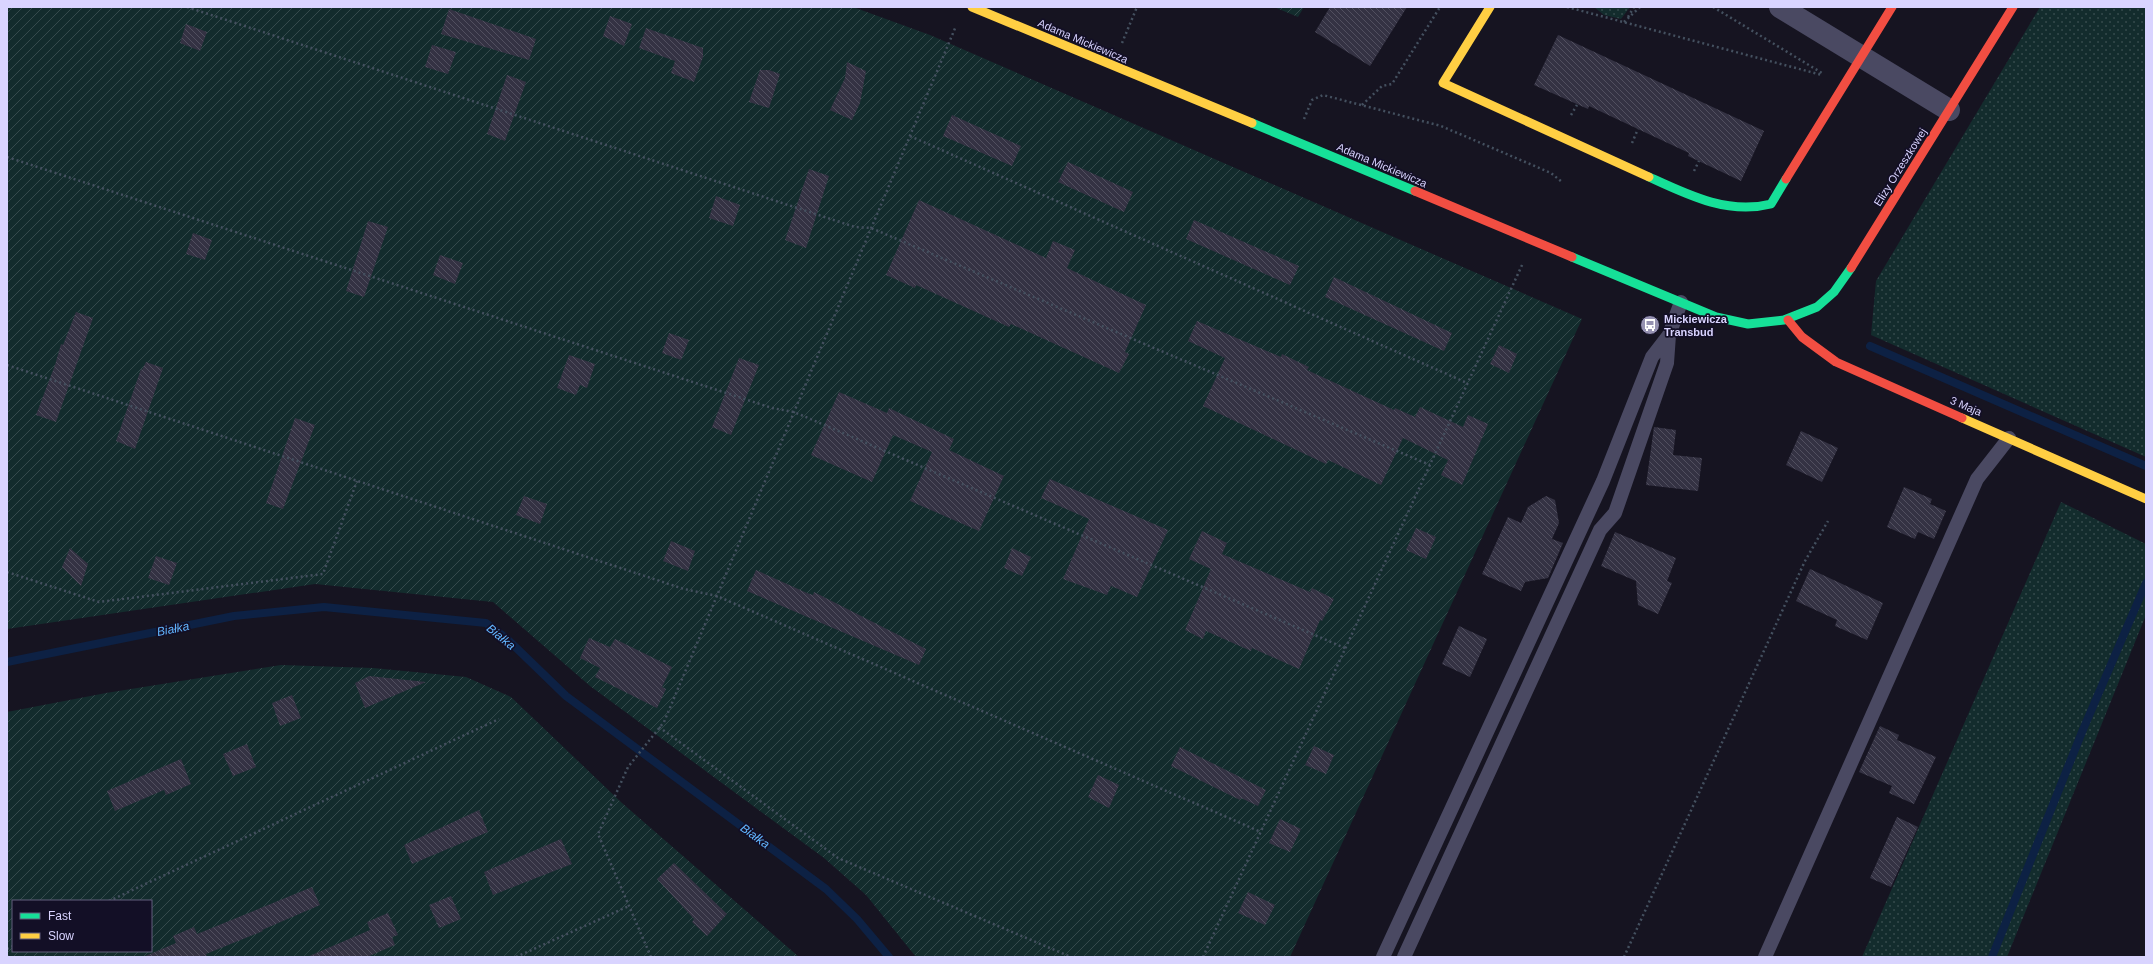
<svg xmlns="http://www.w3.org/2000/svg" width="2153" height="964" font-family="Arial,sans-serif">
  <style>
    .grass { fill: url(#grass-dots) }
    .garden { fill: url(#garden-furrows); fill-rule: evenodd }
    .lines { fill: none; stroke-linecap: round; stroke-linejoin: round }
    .stream { stroke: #0d2144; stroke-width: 8 }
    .building { fill: url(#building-back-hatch) }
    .path { stroke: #44505f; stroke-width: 2.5; stroke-dasharray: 2 3; stroke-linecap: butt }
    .lane { stroke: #4a4962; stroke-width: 14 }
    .street { stroke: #4a4962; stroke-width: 22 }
    .fast { stroke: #16e098; stroke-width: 9 }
    .slow { stroke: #ffcf43; stroke-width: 9 }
    .jam { stroke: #f24e42; stroke-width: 9 }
    .labels { text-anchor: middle; stroke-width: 3.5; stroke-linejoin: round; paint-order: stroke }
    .street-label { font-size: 11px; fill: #d9d4ff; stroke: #130f26 }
    .poi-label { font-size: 11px; font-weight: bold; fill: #d9d4ff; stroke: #130f26; text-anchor: start }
    .water-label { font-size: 12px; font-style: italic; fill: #62b6ff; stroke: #130f26 }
  </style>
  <defs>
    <pattern id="grass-dots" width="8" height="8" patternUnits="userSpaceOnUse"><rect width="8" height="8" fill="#132c2d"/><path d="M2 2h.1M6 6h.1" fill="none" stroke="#354a4c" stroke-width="1.8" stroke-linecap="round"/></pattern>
    <pattern id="garden-furrows" width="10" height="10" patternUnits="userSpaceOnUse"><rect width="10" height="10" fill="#132c2d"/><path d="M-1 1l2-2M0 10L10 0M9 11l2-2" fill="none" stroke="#354a4c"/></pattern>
    <pattern id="building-back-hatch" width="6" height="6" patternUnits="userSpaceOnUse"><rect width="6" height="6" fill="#343243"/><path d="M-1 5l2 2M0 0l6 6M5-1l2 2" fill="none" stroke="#514f5f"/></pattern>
  </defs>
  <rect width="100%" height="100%" fill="#161421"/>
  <!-- grass -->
  <path class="grass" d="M1594,7h36l-9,12 -17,-4z
    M2040,7h106v450l-275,-122 5,-54z
    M2061,502l85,42v71l-139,342h-145z"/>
  <!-- garden -->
  <path class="garden" d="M7,7h846l77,28 652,284 -292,638h-374l-50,-62 -42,-37 -234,-172 -97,-84 -178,-18 -308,45z
    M1274,7h30l-6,10z
    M281,665l92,3 93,9 45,20 111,106 177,154h-792v-245l99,-19zM13,901h138v50h-138z"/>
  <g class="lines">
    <!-- stream -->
    <path class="stream" d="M1870,346l276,120
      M7,662l227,-46 90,-9 162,16 20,15 60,58 260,193 31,30 32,38
      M1992,957l90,-225 64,-149"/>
  </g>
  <!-- building -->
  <path class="building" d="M1330,7h77l-37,59 -55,-34z
    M449,9l87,30 -7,21 -88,-26z
    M610,16l22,8 -8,22 -21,-10z
    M186,24l21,8 -7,19 -20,-8z
    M646,28l57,20v9l-9,25 -23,-9 4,-12 -36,-13z
    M1558,35l206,96 -23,50 -53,-25 1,-3 -100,-47 -1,3 -54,-24z
    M432,45l24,7 -8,22 -23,-7z
    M847,62l19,9 -6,32 -8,17 -22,-10 15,-32z
    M760,70h9l11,4 -11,34 -20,-6z
    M507,75l19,7 -21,59 -18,-7z
    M952,115l69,31 -9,20 -69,-30z
    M1068,162l65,30 -9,20 -66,-30z
    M809,169l20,7 -23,72 -21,-8z
    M716,196l24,9 -7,21 -24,-8z
    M919,200l127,58 7,-17 22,9 -8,18 79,37 -21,47 4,2 -10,19 -108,-49 -2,3 -93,-42 -1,3 -29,-13z
    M1194,220l105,46 -9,19 -104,-46z
    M368,221l20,6 -24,70 -18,-6z
    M193,233l19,7 -7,20 -19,-6z
    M440,255l23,8 -8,21 -22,-9z
    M1334,277l118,56 -8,18 -119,-54z
    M76,312l17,6 -37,104 -20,-7 19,-50 6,-21 2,1z
    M1197,321l84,36 1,-3 27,13 -2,3 87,40 1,-2 20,9 5,-10 43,20 5,-12 20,9 -26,61 -21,-10 7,-15 -45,-22 -22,47 -53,-25 -2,4 -123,-58 22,-48 -37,-17z
    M669,333l20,7 -8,20 -19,-7z
    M1499,345l18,9 -8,19 -19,-9z
    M569,355l26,9 -8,24 -7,-3 -4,10 -19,-7z
    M739,358l20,7 -28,70 -19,-8z
    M146,362l17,6 -28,81 -19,-8 25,-72 1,1z
    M839,392l48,21 2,-5 65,31 -5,11 55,26 -25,55 -69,-30 22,-49 -39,-17 -21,47 -61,-27z
    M295,418l20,7 -32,84 -17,-6z
    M1654,427l22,3 -3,25 29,3 -4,33 -52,-6z
    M1801,431l37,17 -16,34 -36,-17z
    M1050,479l118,51 -31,67 -26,-11 -4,9 -44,-16 26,-60 -48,-21z
    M1904,487l28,12 -2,5 16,7 -12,28 -16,-7 -3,7 -28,-12z
    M524,496l23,8 -7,20 -24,-9z
    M1546,496l9,4 4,23 -7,16 11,4 -15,35 -23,4 -4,9 -39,-17 26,-57 13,6 7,-16z
    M1416,528l20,9 -10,22 -20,-9z
    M1202,531l25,12 -5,11 88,38 2,-4 22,11 -12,22 -2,-1 -21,49 -47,-21 -1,3 -45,-20 -3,8 -18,-9 26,-61 -22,-10z
    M1615,532l61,26 -9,23 5,2 -14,31 -20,-9 -2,-24 -35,-15z
    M671,541l24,10 -7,20 -25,-10z
    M70,548l18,16 -7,22 -19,-19z
    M1012,548l19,9 -9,19 -18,-8z
    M156,556l21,7 -8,22 -21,-7z
    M1810,569l73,34 -16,37 -32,-14 2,-6 -41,-19z
    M756,570l51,23 6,2 1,-3 112,57 -7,16 -172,-74z
    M1459,626l28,13 -17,38 -28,-13z
    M589,638l21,9 5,-8 57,28 -10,20 4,2 -9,19 -62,-31 5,-9 -20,-10z
    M369,676l57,6 -61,26 -10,-25z
    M292,695l9,23 -21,8 -8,-23z
    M1880,726l19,9 -2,5 39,17 -22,47 -25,-11 3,-7 -33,-14z
    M247,744l9,23 -23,9 -10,-22z
    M1314,746l20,9 -8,19 -21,-9z
    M1180,747l86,43 -8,16 -17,-8 -1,2 -69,-34z
    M181,759l10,25 -25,11 -2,-5 -49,21 -8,-20z
    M1098,775l21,10 -10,23 -21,-11z
    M479,810l9,22 -76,32 -8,-19z
    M1897,817l21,10 -27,60 -21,-9z
    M1280,819l21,10 -11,23 -21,-9z
    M561,839l11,25 -79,31 -9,-23z
    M674,863l53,51 -20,22 -15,-14 2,-3 -37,-40z
    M312,887l8,18 -58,25 1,1 -57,23 1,3h-64l33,-14 -3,-7 21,-9 3,7z
    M1248,892l27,13 -10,20 -27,-12z
    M451,896l10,23 -22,9 -10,-23z
    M388,913l10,22 -6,2 3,8 -28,12h-60l63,-27 -3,-8z"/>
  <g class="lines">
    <!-- path -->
    <path class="path" d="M187,7l668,220 16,1 559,237
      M1567,7l255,68
      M1713,7l109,66
      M1628,17l6,-10
      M1624,22l16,-15
      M1122,43l15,-36
      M1362,105l20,-19 10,-2 48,-77
      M1571,115l6,-10
      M1304,119l8,-19 11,-5 118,31 110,47 11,9
      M910,136l557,247
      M1632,143l6,-14
      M7,157l765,251 22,4 551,236
      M1694,171l5,-10
      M7,365l677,224 33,7 544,236
      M7,572l92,30 224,-28 34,-93
      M659,727l179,131 233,99
      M109,901l390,-182
      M7,949l6,-3
      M7,956l1,1
      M516,957l113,-51
      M651,957l-53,-123 30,-67 36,-45 292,-696
      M1203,957l320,-694
      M1624,957l181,-396 23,-40"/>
    <!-- lane -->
    <path class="lane" d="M1383,957l220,-476 49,-124 17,-22
      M1404,957l196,-427 15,-17 52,-150 2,-28 12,-33
      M1765,957l212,-478 32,-41"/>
    <!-- street -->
    <path class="street" d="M1780,7l169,103"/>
    <!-- fast -->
    <path class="fast" d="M1252,123l163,68
      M1649,177c39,18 79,38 122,27l15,-25
      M1572,257l144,60 32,7 36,-4 33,-13 17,-15 17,-24"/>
    <!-- slow -->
    <path class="slow" d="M972,7l280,116
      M1490,7l-47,76 206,94
      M1962,418l184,81"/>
    <!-- jam -->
    <path class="jam" d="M1786,179l106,-172
      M1415,191l157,66
      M1851,268l162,-261
      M1788,320l14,17 34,25 126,56"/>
  </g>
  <!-- icons -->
  <defs>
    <symbol id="bus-disc" viewBox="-11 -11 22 22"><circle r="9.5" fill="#9591b1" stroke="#130f26"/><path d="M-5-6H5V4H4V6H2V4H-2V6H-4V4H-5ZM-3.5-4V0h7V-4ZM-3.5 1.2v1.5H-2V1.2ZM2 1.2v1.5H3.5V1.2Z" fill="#fff"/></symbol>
  </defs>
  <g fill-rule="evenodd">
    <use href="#bus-disc" x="1639" y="314" width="22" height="22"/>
  </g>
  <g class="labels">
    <!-- street labels -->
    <g class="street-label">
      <text transform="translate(1083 41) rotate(23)" y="4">Adama Mickiewicza</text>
      <text transform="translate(1382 165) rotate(23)" y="4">Adama Mickiewicza</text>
      <text transform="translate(1900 167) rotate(-58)" y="4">Elizy Orzeszkowej</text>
      <text transform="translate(1966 406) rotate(23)" y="4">3 Maja</text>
    </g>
    <!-- poi labels -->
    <g class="poi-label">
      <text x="1664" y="323">Mickiewicza<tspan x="1664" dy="13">Transbud</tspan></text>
    </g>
    <!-- water labels -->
    <g class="water-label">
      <text transform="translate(173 629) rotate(-11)" y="4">Białka</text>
      <text transform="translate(501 637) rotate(39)" y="4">Białka</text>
      <text transform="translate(755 836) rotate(36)" y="4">Białka</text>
    </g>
  </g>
  <!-- border -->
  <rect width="2153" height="964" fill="none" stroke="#d9d4ff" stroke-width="16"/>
  <!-- legend -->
  <rect x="12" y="900" width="140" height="52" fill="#130f26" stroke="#625e7d"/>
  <rect x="20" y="913" width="20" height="6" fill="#16e098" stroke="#625e7d"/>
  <text x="48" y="920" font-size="12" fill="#d9d4ff">Fast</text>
  <rect x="20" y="933" width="20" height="6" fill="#ffcf43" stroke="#625e7d"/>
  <text x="48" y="940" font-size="12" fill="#d9d4ff">Slow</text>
</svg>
